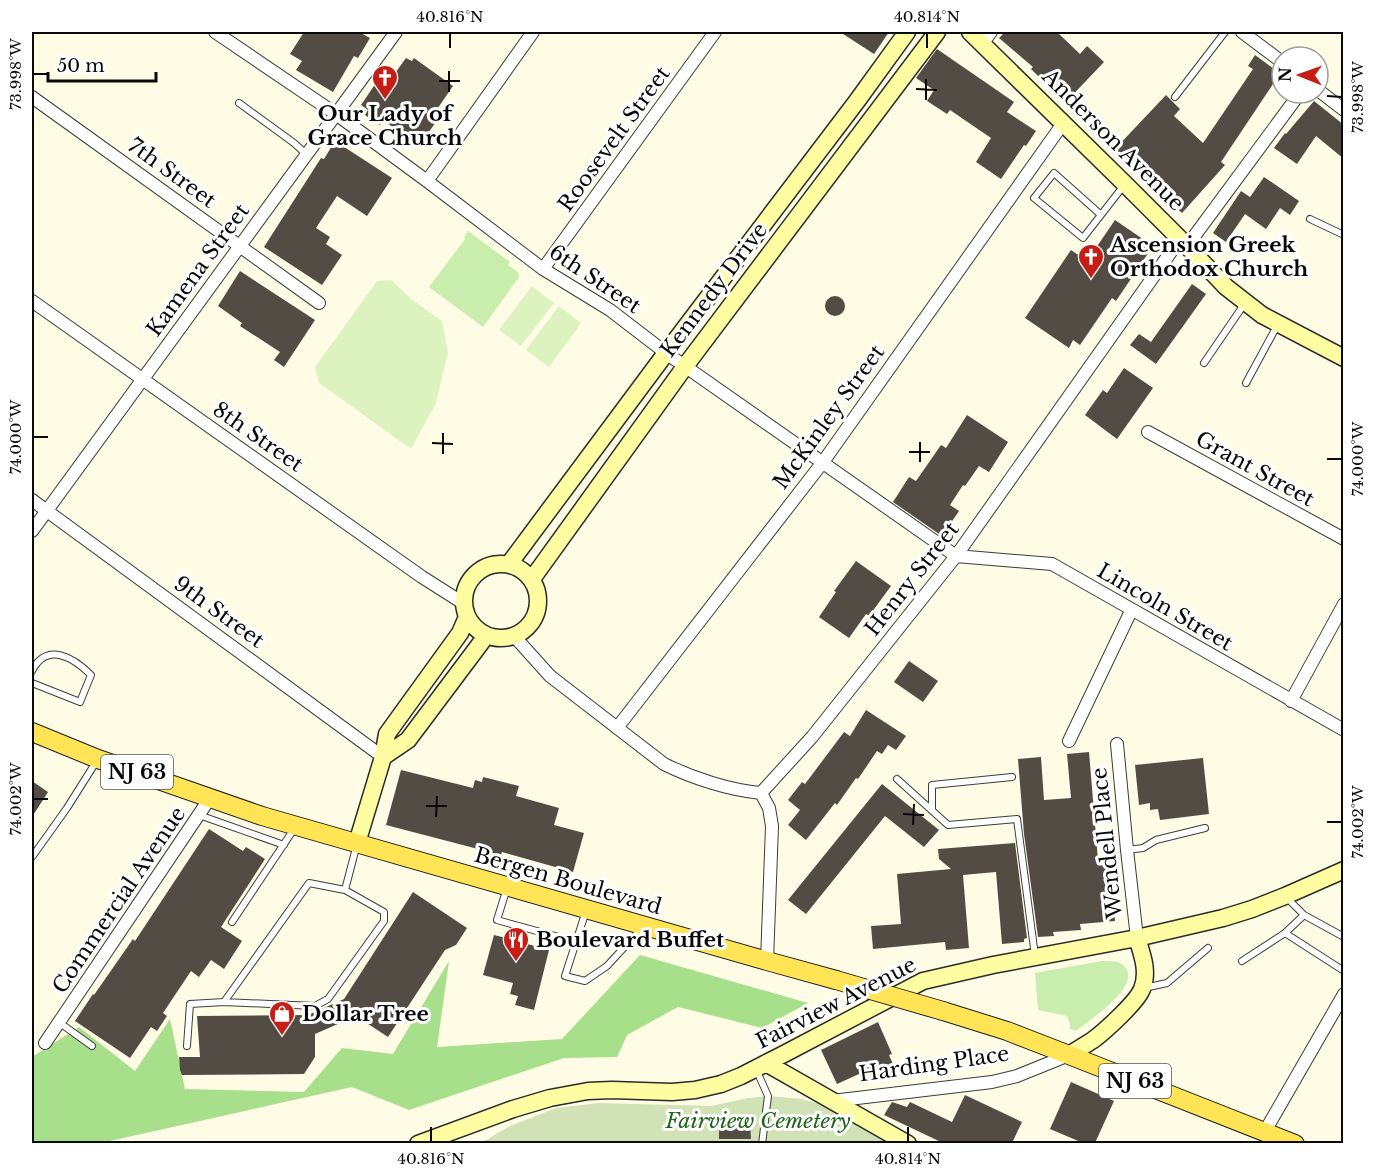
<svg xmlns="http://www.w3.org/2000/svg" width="1375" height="1175" font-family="'Libre Baskerville',serif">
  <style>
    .green { fill: #c8edac }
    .forest { fill: #a8df8a }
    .cemetery { fill: #d0e2b6 }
    .pitch { fill: #dcf3bf }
    .building { fill: #534c45 }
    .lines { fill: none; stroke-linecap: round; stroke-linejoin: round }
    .lane-casing { stroke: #3c3c3c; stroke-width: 8 }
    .street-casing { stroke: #3c3c3c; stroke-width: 14 }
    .secondary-casing { stroke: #2b2b2b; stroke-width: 19 }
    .primary-casing { stroke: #1a1a1a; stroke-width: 20 }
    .lane { stroke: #fff; stroke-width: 6 }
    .street { stroke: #fff; stroke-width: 12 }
    .secondary { stroke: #fffda1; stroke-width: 16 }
    .primary { stroke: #ffe556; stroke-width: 18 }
    .primary-bridge-casing { stroke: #1a1a1a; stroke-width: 20; stroke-linecap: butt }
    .primary-bridge { stroke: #ffe556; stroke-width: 18 }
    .ticks { fill: none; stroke: #090909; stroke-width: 2 }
    .labels { text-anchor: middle; stroke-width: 6; stroke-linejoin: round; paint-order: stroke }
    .shield { fill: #fff; stroke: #535353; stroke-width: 1.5 }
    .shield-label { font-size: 20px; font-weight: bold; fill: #090909 }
    .poi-label { font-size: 21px; font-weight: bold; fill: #090909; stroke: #fff; text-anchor: start }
    .street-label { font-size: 21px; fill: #090909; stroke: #fff }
    .park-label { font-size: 21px; font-style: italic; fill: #1e6615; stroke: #fff }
    .neatline { fill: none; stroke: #090909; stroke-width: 2 }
    .ticks-label { font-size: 15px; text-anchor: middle; fill: #090909 }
  </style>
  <rect width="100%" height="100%" fill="#fffce6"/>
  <!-- green -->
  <path class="green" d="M468,231l42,31 -2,3 10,7 1,5 -36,50 -54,-40 36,-48 -1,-2z
    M1102,961c8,0 17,-1 23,6 17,19 -37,54 -49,64l-6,-2v-5l-3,-8 -29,-6 -3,-37z"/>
  <!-- forest -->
  <path class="forest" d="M640,955l168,48 -46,25 -84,-21 -51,28 -10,22 -53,1 -155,52 -57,-23 -251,56 -69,1v-87l47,-30 56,44 35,-52 15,70 119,3 38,-44 51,6 56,-93 -12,86 125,-8z"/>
  <!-- cemetery -->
  <path class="cemetery" d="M768,1096l34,3 42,11 59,34h-424l31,-18 46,-18 43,-5 112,3 37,-8z"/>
  <!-- pitch -->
  <path class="pitch" d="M391,280l23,21 28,20 6,31 -12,51 -25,46 -92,-66 -4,-16 62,-86z
    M532,286l22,17 -33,43 -22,-16z
    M559,306l22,17 -32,44 -23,-17z"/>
  <!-- building -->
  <path class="building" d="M304,32h55l11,6 -12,20 -4,-2 -21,36 -37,-22 6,-9 -12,-7z
    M840,32h49l-15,22z
    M1005,32h52l23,22 7,-8 17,16 -39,41 -34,-34 2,-2 -34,-29z
    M937,49l77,53 -7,10 29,19 -10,15 -2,-1 -23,34 -25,-17 15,-24 -41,-28 -3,4 -20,-13 7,-11 -18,-12z
    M1255,55l27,20 -8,10 -1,-1 -52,78 4,3 -43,48 -67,-64 51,-54 14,14 -6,7 29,27 50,-74 -5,-3z
    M406,58l6,3 2,-3 39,28 -22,32 5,4 -17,24 -36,-26 -3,5 -15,-10 3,-5 -7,-5 19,-28 8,6z
    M1314,101l30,24v34l-28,-23 -19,28 -23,-16 11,-15 1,1z
    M335,141l57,37 -25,38 -30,-20 -21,32 14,9 -4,7 16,11 -20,30 -58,-38 57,-89 3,1z
    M1264,177l35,24 -9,14 -10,-7 -14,21 -21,-15 -19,28 -13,-9 28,-42 9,6z
    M1115,220l38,26 -37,55 -4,-3 -32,47 -7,-5 -4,8 -44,-30 46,-68 16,11z
    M240,271l75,49 -31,47 -10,-7 6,-8 -40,-26 2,-3 -24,-17z
    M1192,284l14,10 -50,70 -26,-19 9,-11 12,8z
    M825 306a10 10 0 1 1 20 0a10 10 0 1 1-20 0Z
    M1124,368l29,20 -36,51 -32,-24 18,-25 4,3z
    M967,415l41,27 -19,30 -10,-6 -14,20 -2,-1 -13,20 9,6 -17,25 -49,-34 16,-25 7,4 25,-36 5,3z
    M856,561l35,25 -22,30 -3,-2 -17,24 -30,-21 17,-25 -2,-1z
    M909,661l29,20 -15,21 -29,-20z
    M866,710l40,26 -10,14 -8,-5 -6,9 -5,-3 -19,28 -2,-1 -19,27 -2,-2 -29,37 -18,-15 12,-15 -12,-10 14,-18 3,2 39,-52 6,4z
    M1089,752l9,108 10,-1 2,20h2l3,42 -35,3 1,6 -28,2 1,4 -16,1 -14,-103 -6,-75 23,-2 3,43 27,-2 -4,-44z
    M1203,758l6,56 -49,6 -2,-11 -8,1v-7l-11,2 -4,-40z
    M401,770l72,18 2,-8 7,2 1,-5 36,9 -3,10 43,12 -5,17 30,8 -11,39 -71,-20 -1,3 -115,-30z
    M32,781l16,11 -16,25z
    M882,784l57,46 -15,17 -39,-31 -79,98 -18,-14z
    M209,829l34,22 3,-4 19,12 -44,68 21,14 -18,28 -13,-9 -12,17 -8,-6 -28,42 4,3 -10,15 -6,-4 -21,31 -55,-37 18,-27 1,1 39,-56 2,2z
    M1015,843l12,95 -3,1v3l-22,2 -6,-72 -33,3 6,73 -23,2 -1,-8 -72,7 -2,-23 30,-2 -4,-50 54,-5 -12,-10 -1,-10z
    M413,892l54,36 -11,17 -11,5 -57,87 -32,-21 -41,18v23l-11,17 -122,1 -2,-5 -1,-13h21l-3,-41 111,-1 36,-16z
    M512,932l14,4 -2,7 25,7 -15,60 -19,-5 3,-9 -8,-2 3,-11 -30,-8 11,-40 16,4z
    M878,1022l14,32 -3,1 7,16 -21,9 -5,-11 -33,15 -16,-34z
    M1071,1082l43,19 -19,42h-12l-33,-14z
    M965,1095l57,27 -10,21h-69l-59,-28 8,-13 15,5 3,-5 42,20z
    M719,1122h31l1,17h-32z"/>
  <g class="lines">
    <defs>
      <path id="lane" d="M1175,97l50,-65
        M239,103l55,40 12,11
        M1100,214l-46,-41 -20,25 49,40 42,-54
        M1310,219l34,16
        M1204,363l41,-60
        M1246,383l32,-59
        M32,671c15,-30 42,-13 59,4l-11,27 -48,-19
        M897,779l51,46 69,-6 18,137
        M932,810v-25l80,-8
        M199,815l85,30
        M1127,850l16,-2 13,-8 49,-12
        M32,857l35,-49 29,-46
        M507,888l-10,32 80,22
        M345,890l12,-46
        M586,911l-21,65 20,5 22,-15 35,-38
        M1304,915l40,22
        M232,922l62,-93
        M1285,933l59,38
        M1242,961l43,-28 19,-18 -18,-18
        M1144,988l23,-5 41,-35
        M60,1023l32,23
        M187,1046l3,-42 34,-2 91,4 13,-7 56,-78v-9l-39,-22 -36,-7 -85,119
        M756,1069l12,27 -6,48"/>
      <path id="street" d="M215,32l121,82 91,67 116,88 67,41 56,43 290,203 96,8 292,166
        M1242,32l40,30
        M983,43l8,-11
        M1318,90l26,20
        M32,97l287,206
        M427,181l106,-149
        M1187,246l113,-153
        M543,269l172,-237
        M32,301l390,276 41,26
        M1148,432l196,107
        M32,500l351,257
        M32,531l364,-499
        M514,636l36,40 114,88c28,14 65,26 97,29
        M1291,701l53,-97
        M617,728l206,-266 241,-340
        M1069,741l62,-130
        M1117,744l10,106 10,88
        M767,961l5,-135 -3,-18 -8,-15 51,-56 144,-181 224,-317
        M45,1043l165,-245
        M832,1101l160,-19 25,-6 52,-21
        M1264,1133l80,-139"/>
      <path id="secondary" d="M970,32l155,152 62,62 39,41 36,28 82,43
        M464 601a37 37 0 1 1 74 0a37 37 0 1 1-74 0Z
        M509,564l157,-211 191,-252 50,-69
        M532,579l157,-218 248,-329
        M383,757l25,-17 78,-104
        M357,843l26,-86 4,-23 73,-101 7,-16
        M1069,1055c8,-5 16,-10 24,-15 12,-9 44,-38 49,-51 7,-17 0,-35 -5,-51
        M766,1063l142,81
        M418,1144l95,-35 37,-11 38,-7 24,-1 60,2 23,-2 26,-6 20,-8 41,-21 141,-74 70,-16 144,-27 86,-20 29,-9 33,-13 59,-26"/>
      <path id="primary" d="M32,732l66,27 164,57 505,145 69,19
        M943,1011l64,20 62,24 226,89"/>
    </defs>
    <!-- lane casing -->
    <use href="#lane" class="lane-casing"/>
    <!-- street casing -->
    <use href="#street" class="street-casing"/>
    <!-- secondary casing -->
    <use href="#secondary" class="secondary-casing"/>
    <!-- primary casing -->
    <use href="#primary" class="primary-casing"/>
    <!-- lane -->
    <use href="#lane" class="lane"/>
    <!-- street -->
    <use href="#street" class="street"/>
    <!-- secondary -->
    <use href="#secondary" class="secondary"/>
    <!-- primary -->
    <use href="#primary" class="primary"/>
    <defs>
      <path id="primary-bridge" d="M836,980l107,31"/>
    </defs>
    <!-- primary-bridge casing -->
    <use href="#primary-bridge" class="primary-bridge-casing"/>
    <!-- primary-bridge -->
    <use href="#primary-bridge" class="primary-bridge"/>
  </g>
  <!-- ticks -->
  <path class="ticks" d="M450,48v-15M927,48v-15M33,74h15M439,81h21M916,89l21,1M449,92v-21M1327,96l15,1M926,100v-21M33,437h15M432,443l21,1M909,452h21M443,454v-21M1327,459h15M920,462v-20M33,799h15M426,806h21M903,814l21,1M436,817l1,-21M1327,822h15M913,825l1,-21M431,1142v-15M908,1142v-15"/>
  <!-- icons -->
  <defs>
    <symbol id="church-pin" viewBox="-11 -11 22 30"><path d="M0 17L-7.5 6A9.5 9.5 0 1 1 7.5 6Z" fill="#c61d15" stroke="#fff"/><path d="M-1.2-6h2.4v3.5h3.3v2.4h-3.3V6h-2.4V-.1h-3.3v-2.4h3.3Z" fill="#fff"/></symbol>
    <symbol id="restaurant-pin" viewBox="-11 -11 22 30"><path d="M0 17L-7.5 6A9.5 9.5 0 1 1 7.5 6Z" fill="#c61d15" stroke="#fff"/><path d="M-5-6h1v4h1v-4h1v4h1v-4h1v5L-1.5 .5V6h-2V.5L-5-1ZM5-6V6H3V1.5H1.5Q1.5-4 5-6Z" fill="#fff"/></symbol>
    <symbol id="shop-pin" viewBox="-11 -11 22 30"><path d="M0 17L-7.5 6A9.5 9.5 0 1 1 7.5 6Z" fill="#c61d15" stroke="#fff"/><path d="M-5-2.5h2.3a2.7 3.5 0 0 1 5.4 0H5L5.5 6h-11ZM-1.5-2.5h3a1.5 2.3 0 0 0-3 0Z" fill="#fff"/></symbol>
  </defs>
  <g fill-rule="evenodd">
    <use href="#church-pin" x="370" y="63" width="30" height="40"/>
    <use href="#church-pin" x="1076" y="242" width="30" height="40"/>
    <use href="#restaurant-pin" x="501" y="925" width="30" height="40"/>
    <use href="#shop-pin" x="267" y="999" width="30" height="40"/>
  </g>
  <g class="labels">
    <!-- shield labels -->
    <g class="shield">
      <rect x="101" y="755" width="72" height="34" rx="4.5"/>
      <rect x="1099" y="1064" width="72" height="34" rx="4.5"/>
    </g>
    <g class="shield-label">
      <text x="137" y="779">NJ 63</text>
      <text x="1135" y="1088">NJ 63</text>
    </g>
    <!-- poi labels -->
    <g class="poi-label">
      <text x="385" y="121" text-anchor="middle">Our Lady of<tspan x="385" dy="24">Grace Church</tspan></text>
      <text x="1110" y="252">Ascension Greek<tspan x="1110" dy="24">Orthodox Church</tspan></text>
      <text x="536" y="947">Boulevard Buffet</text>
      <text x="302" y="1021">Dollar Tree</text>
    </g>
    <!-- street labels -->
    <g class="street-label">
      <text transform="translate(614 139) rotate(-54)" y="7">Roosevelt Street</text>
      <text transform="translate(1113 140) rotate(45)" y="7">Anderson Avenue</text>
      <text transform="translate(172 173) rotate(36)" y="7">7th Street</text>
      <text transform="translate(198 270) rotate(-54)" y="7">Kamena Street</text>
      <text transform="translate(595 279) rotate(34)" y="7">6th Street</text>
      <text transform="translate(714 290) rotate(-53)" y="7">Kennedy Drive</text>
      <text transform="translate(829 417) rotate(-54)" y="7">McKinley Street</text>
      <text transform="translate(258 437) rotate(35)" y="7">8th Street</text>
      <text transform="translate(1255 469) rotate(29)" y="7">Grant Street</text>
      <text transform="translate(912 579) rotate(-52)" y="7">Henry Street</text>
      <text transform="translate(1165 607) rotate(30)" y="7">Lincoln Street</text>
      <text transform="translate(219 612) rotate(36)" y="7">9th Street</text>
      <text transform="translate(1107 843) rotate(-96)" y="7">Wendell Place</text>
      <text transform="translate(568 881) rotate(16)" y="7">Bergen Boulevard</text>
      <text transform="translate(119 900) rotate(-56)" y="7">Commercial Avenue</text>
      <text transform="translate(836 1003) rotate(-27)" y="7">Fairview Avenue</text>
      <text transform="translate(934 1064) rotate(-8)" y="7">Harding Place</text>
    </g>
    <!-- park labels -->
    <g class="park-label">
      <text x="758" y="1128">Fairview Cemetery</text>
    </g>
  </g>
  <!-- border -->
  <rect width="1375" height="1175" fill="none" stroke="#ffffff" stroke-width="66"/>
  <!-- north arrow -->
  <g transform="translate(1300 75) rotate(271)"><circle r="28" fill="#ffffff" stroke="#9d9d9d" stroke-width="1.5"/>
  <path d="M0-4.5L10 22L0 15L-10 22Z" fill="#c61d15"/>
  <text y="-9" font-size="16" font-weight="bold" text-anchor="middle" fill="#090909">N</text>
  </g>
  <!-- scale -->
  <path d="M48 72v9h108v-9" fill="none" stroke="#090909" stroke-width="3"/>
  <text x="57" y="72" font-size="18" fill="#090909" stroke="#ffffff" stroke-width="4.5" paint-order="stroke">50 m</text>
  <rect x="33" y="33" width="1309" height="1109" class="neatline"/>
  <g class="ticks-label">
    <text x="450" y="22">40.816°N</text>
    <text x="927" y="22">40.814°N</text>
    <text transform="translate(16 74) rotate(-90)" y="5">73.998°W</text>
    <text transform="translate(1358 97) rotate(-90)" y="5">73.998°W</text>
    <text transform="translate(16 437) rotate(-90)" y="5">74.000°W</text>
    <text transform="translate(1358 459) rotate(-90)" y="5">74.000°W</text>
    <text transform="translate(16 799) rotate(-90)" y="5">74.002°W</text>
    <text transform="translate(1358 822) rotate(-90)" y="5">74.002°W</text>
    <text x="431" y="1164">40.816°N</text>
    <text x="908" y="1164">40.814°N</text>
  </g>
</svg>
